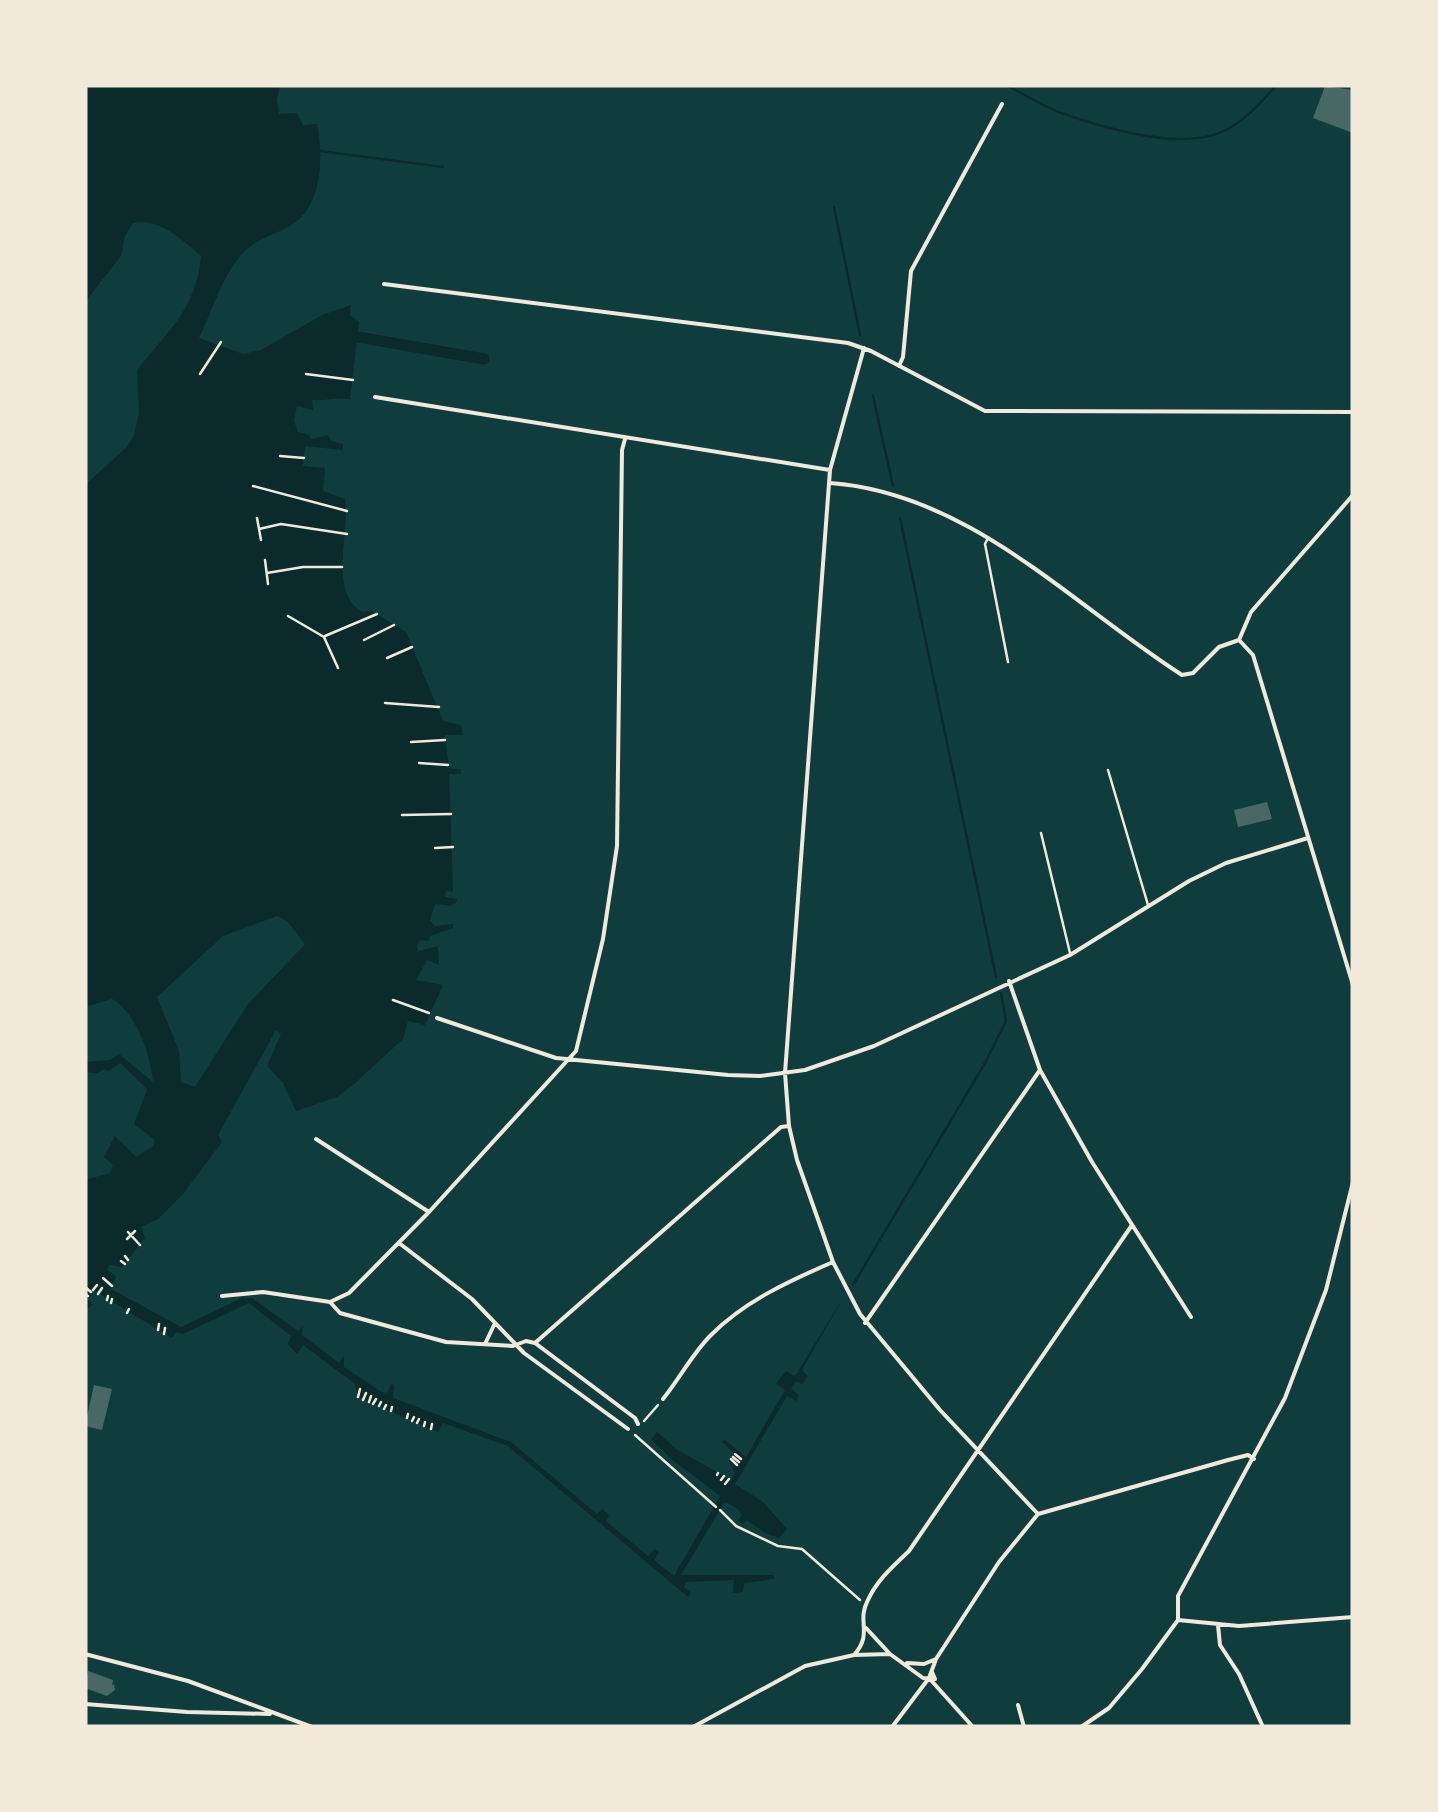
<svg xmlns="http://www.w3.org/2000/svg" width="1438" height="1812" font-family="'Libre Baskerville',serif">
  <style>
    .water { fill: #0a2a2b; fill-rule: evenodd }
    .lines { fill: none; stroke-linecap: round; stroke-linejoin: round }
    .stream { stroke: #0a2a2b; stroke-width: 2.5 }
    .canal { stroke: #0a2a2b; stroke-width: 11 }
    .building { fill: #486865 }
    .path { stroke: #f1e9da; stroke-width: 2.5 }
    .service { stroke: #f1e9da; stroke-width: 2.5 }
    .minor { stroke: #f1e9da; stroke-width: 4 }
  </style>
  <rect width="100%" height="100%" fill="#0f3d3e"/>
  <!-- water -->
  <path class="water" d="M85,85h195l-3,15 2,14 18,-1 6,12 14,-1c6,30 6,75 -20,97 -15,12 -35,15 -49,27 -23,19 -36,64 -49,90l44,16 18,-4 61,-35 29,-10 -1,10 9,7 -9,77c-14,-2 -24,2 -38,1l1,10 -16,-4 -3,15 4,11 11,3 2,4 17,-4 3,6 12,3v6l-38,-4 -2,20 22,2 -2,23 22,8c5,36 -17,92 17,113l10,-1 34,21 37,89 18,4 2,10h-18l4,33 12,2v4h-12l4,118 -7,-1 -1,6 12,2 -1,4 -6,3 -15,-2 -5,16 5,6 18,-2v4l-23,8 -1,5 -9,-1 -3,6 1,5 20,-5 1,19 -12,-5 -11,20 27,5 -18,40 -17,-4 -5,18 -49,45 -17,13 -41,14 -13,-28 -16,-17 14,-32 -5,-4 -58,105 4,7 -39,52 -25,25 -17,8 4,11 -23,29 -13,-2 -2,5 9,6 -5,13 70,38 61,-29h10l46,33 5,-5 -1,9 37,28 5,-7v11l39,26 5,-1 3,-8 3,1 -1,13 118,44 86,72 5,-5 7,6 -3,6 42,35 7,-7 4,3 -5,8 20,16 46,-80 -46,-35 -23,-21 6,-8 19,17 55,31 4,-7 -6,-12 6,-7 -14,-13 4,-1 21,17 39,-67 -9,-6 10,-13 9,5 48,-78 -41,72 6,6 -6,8 -6,-3 -5,8 8,6 -3,6 -9,-5 -52,88 28,18 24,27 -8,9 -14,-5 -18,-13 -4,4 -5,-3 4,-6c-4,-7 -10,-11 -18,-12l-43,72h92l2,4 -31,4 -1,9 -10,1 1,-13 -48,2 -2,5 7,6 -3,4 -180,-151 -65,-23 -5,9 -80,-35 -3,-13 -52,-39 -6,9 -9,-10 3,-8 -42,-33 -66,31 -7,-2 -4,6 -79,-48 -2,7 -4,1 6,7 -8,5v-130l25,-7 3,-8 -9,-8 11,-21 21,21 17,-11 2,-6 -21,-16 13,-34 -3,-4 -24,-23 -11,8 -5,-2 -7,4 -12,-1v-10l25,-2 9,-6 34,28c-2,-26 -17,-70 -41,-83l-27,8v-522l42,-38 7,-12 5,-22 -2,-43c32,-40 59,-61 64,-114 -18,-16 -43,-39 -68,-33l-8,13 -4,20 -36,46zM277,916l10,5 18,23 -57,60 -53,83 -14,-5 -2,-31 -22,-54 66,-61z"/>
  <g class="lines">
    <!-- stream -->
    <path class="stream" d="M1006,85c18,9 36,21 55,28 43,15 123,39 165,17 21,-11 35,-28 51,-45
      M320,151l123,16
      M834,207l26,128
      M873,396l20,90
      M900,518l96,459
      M853,1285l132,-222 21,-42 -5,-28"/>
    <!-- canal -->
    <path class="canal" d="M358,337l126,22"/>
  </g>
  <!-- building -->
  <path class="building" d="M1325,86l28,4v43l-40,-15z
    M1267,802l5,17 -34,8 -4,-17z
    M94,1385l18,4 -10,41 -17,-4z
    M88,1671l25,9 -1,6 2,-2 1,6 -8,6 -22,-8z"/>
  <g class="lines">
    <!-- path -->
    <path class="path" d="M200,374l21,-32
      M306,374l47,6
      M280,456l24,2
      M253,486l94,25
      M257,518l4,22
      M259,529l22,-5 66,10
      M265,560l3,24
      M267,573l36,-6h39
      M288,616l36,21 14,31
      M325,636l52,-22
      M364,640l30,-15
      M387,658l25,-11
      M385,703l54,4
      M411,742l34,-2
      M419,763l29,2
      M402,815l49,-1
      M435,848l18,-1
      M393,1000l36,13
      M128,1232l12,13
      M127,1239l8,-8
      M125,1256l3,4
      M121,1261l4,3
      M103,1278l9,8
      M85,1287l6,5
      M93,1290l4,-5
      M85,1294l3,2
      M98,1294l4,-6
      M107,1300l1,-4
      M111,1303l1,-4
      M127,1313l2,-4
      M158,1330l1,-6
      M164,1334l1,-6
      M358,1397l2,-8
      M363,1400l3,-7
      M369,1402l2,-6
      M373,1404l3,-5
      M379,1406l2,-4
      M384,1409l2,-4
      M391,1411l1,-4
      M407,1418l1,-4
      M412,1421l2,-4
      M644,1421l14,-16
      M417,1423l2,-4
      M424,1426l1,-4
      M431,1429l1,-5
      M635,1435l81,72
      M735,1454l6,5
      M733,1457l6,5
      M731,1459l6,6
      M717,1475l1,-2
      M721,1480l3,-4
      M725,1484l4,-5
      M720,1510l16,16 42,20 24,3 58,51"/>
    <!-- service -->
    <path class="service" d="M987,540l-2,4 23,118
      M1108,770l40,135
      M1041,833l29,120"/>
    <!-- minor -->
    <path class="minor" d="M384,284l464,59 23,8 114,60 368,1
      M864,348l-34,122 -45,603 4,53 8,34 36,102 27,52 80,96 98,104
      M899,366l4,-9 8,-86 91,-167
      M375,397l455,73
      M830,483c139,10 241,121 352,192l11,-2 26,-26 20,-7
      M1239,640l14,15 100,330
      M1239,640l12,-28 102,-117
      M1009,981l31,89 52,92 99,155
      M437,1018l119,40 172,17 32,1 45,-6 69,-24 196,-91 119,-74 37,-18 82,-25
      M316,1139l113,73
      M399,1243l73,56 52,54 104,76
      M222,1296l41,-4 67,10 19,-9 80,-81 147,-161 27,-112 14,-93 5,-396 3,-11
      M330,1302l10,11 106,29 67,4 13,-5 9,2
      M865,1323l175,-253
      M535,1343l246,-216 8,-1
      M535,1343l100,75 3,6
      M485,1344l10,-21
      M663,1399c17,-21 29,-45 48,-64 34,-34 78,-54 122,-73
      M1178,1620l61,6 114,-9
      M1218,1625l2,20 19,29 24,53
      M866,1628l24,26
      M85,1654l103,27 124,46
      M854,1655c19,-21 3,-33 13,-53 9,-21 26,-36 42,-51l223,-326
      M907,1663l17,1 12,-5
      M929,1678l44,49
      M85,1704l102,8 83,2
      M1018,1705l6,22
      M693,1727l112,-61 49,-11 36,-1 33,24 12,1 -3,-7
      M753,1727h128
      M892,1727l37,-49 7,-19 63,-97 39,-48 190,-54 20,-5 6,4
      M1081,1727l28,-19 33,-39 36,-49v-24l107,-198 41,-108 27,-108"/>
  </g>
  <!-- border -->
  <rect width="1438" height="1812" fill="none" stroke="#f1e9da" stroke-width="175"/>
</svg>
